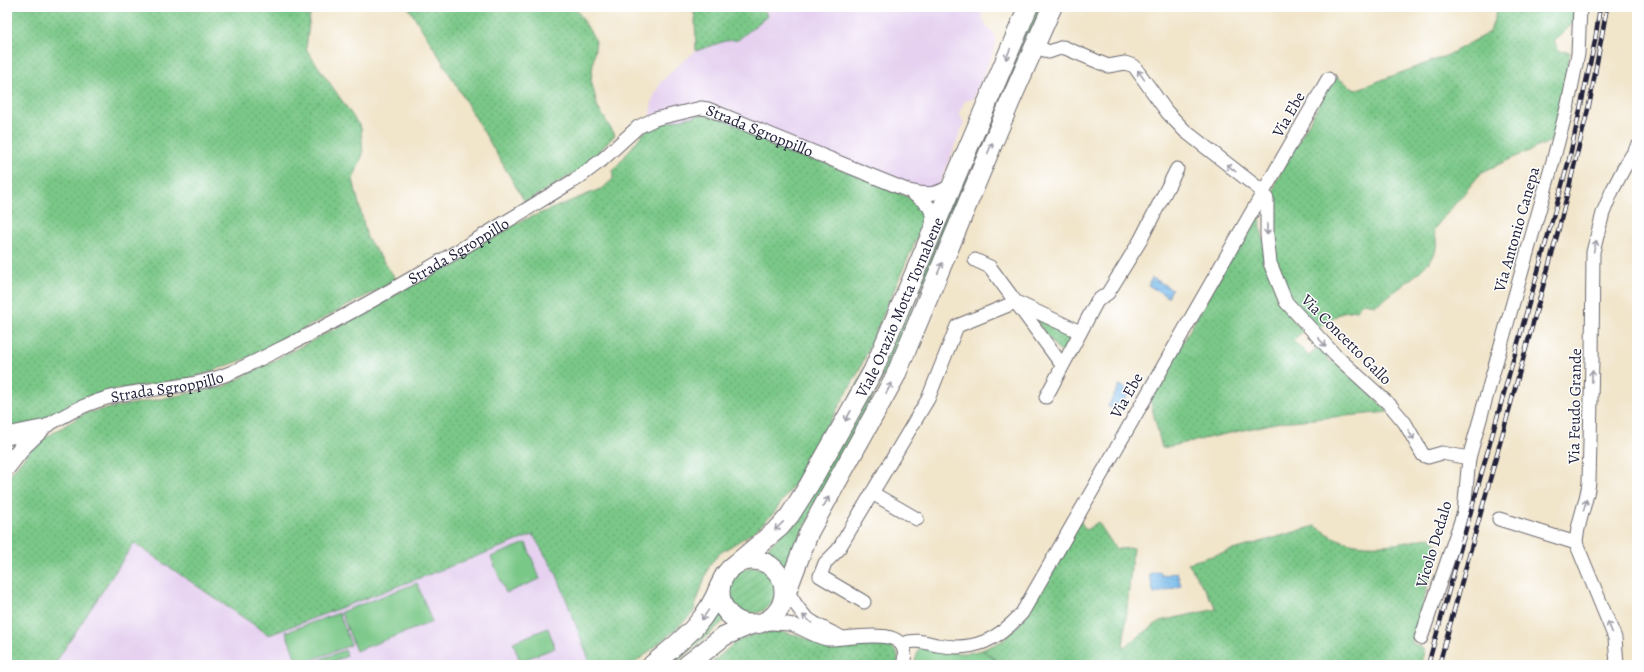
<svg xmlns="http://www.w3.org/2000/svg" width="1644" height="672" font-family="Alegreya,serif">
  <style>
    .built { fill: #e6d2f0 }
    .grass { fill: url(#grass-dots); stroke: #4e7562 }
    .garden { fill: url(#garden-furrows); stroke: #4e7562 }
    .pitch { fill: #7ac888; stroke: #4e7562 }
    .water { fill: url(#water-rules); stroke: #4c6f94 }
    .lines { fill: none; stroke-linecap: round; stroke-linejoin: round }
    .minor-casing { stroke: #6a666d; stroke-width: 15 }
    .tertiary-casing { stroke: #6a666d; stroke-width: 19 }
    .secondary-casing { stroke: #6a666d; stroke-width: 21 }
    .minor { stroke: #fff; stroke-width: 13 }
    .tertiary { stroke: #fff; stroke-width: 17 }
    .secondary { stroke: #fff; stroke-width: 19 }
    .rail-casing { stroke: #22223b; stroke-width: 4.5 }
    .rail { stroke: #fff; stroke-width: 3; stroke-dasharray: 9; stroke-linecap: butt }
    .oneway { stroke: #9c9ca7 }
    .labels { text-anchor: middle; stroke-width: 3; stroke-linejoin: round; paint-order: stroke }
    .street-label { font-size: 16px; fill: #22223b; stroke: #fff }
  </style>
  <defs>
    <pattern id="grass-dots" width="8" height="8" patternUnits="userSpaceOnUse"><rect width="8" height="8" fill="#7ac888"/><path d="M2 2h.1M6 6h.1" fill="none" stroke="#64a270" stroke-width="1.8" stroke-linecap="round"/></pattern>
    <pattern id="garden-furrows" width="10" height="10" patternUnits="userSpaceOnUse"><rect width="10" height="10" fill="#7ac888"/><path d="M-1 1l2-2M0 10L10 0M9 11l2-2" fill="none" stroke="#64a270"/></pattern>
    <pattern id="water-rules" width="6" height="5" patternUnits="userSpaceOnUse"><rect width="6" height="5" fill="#77bcee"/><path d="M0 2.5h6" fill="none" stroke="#67a1cd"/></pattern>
  </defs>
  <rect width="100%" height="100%" fill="#fff"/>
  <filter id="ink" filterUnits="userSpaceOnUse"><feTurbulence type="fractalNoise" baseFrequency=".025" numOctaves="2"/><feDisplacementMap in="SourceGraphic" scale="8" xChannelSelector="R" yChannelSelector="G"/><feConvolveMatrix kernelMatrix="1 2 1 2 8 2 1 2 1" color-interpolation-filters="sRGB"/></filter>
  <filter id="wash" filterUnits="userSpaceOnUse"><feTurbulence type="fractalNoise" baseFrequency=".012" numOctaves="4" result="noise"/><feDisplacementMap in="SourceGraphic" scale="16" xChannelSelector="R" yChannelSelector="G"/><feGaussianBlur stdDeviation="0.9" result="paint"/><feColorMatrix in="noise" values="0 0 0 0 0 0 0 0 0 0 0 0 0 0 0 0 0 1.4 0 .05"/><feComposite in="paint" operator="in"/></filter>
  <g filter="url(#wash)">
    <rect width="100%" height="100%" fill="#f1e5ca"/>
    <!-- built -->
    <path class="built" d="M763,7h216l7,19 8,7 2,6 -1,9 -22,51 -8,2 -6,12 5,10 -26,65 -5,3 -283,-76 2,-15 9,-18 14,-14 21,-17 29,-10 13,-1 28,-24z
      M533,535l24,40 34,90h-537l80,-122 135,92z"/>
    <!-- grass -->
    <path class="grass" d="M7,7h307l-4,8 -4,34 55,79 2,26 -10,25 14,59 29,41 -7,5 -141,74 -55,20 -78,12 -44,14 -36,20 -28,7z
      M408,7h167l21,34 -5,39 7,28 17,27 -33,34 -57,33 -89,-151z
      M691,7h72l4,9 -29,24 -13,1 -29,10 -1,-35z
      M1035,7h8l-68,161 -6,-3z
      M1501,7h73l-1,16 -19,18 5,10 11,1 -6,37 -13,52 -69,31 -49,58c4,7 5,19 0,27 -14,18 -38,34 -57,48l-14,-2 -6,7 -14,2 -25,17 -22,-20 -17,-37 -7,-38 5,-15 -7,-5 7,-33 59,-105 20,14 93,-35 42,-23 7,-23z
      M708,113l209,88 10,13 -69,159 -63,110 -22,31 -18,17 -35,22 -10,11 -5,13 -12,36 -26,24 -35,28h-41l-34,-90 -24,-40 -264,100 -135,-92 -80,122h-47v-166l1,-22 26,-32 51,-32 138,-26 144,-75 125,-76 29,-15 82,-33 10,-9v-8l31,-39 11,-7z
      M965,173l6,2 -85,196 -84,161 -17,36 -12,-12 -10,-4 17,-16z
      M1260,206l1,23 16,68 12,18 14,16 -10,10 16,15 9,-10 8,7 2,8 8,1 53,50 -109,10 -118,26 -12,-48z
      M1031,314l40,22 -8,14 -2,2 -3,-2z
      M1080,521l6,9 12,-8 18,27 17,-1 -10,100 37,-27 57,-12 -29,-46 127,-37c8,4 16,11 25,14 28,10 62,4 90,-3l9,8 -27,98 13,7 -5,15h-415l-7,-3 -16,-12 22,-10 17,-18z
      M720,612l5,8 -51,45h-8l38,-32 14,-20z
      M777,632c20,0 35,11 54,14h59c8,5 9,10 7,19h-188l28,-24 15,-6z"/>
    <!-- garden -->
    <path class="garden" d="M730 590a23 23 0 1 1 46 0a23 23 0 1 1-46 0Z"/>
    <!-- pitch -->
    <path class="pitch" d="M526,543l14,36 -34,14 -15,-36z
      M417,583l15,39 -76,29 -15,-39z
      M339,613l12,32 -53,20 -12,-33z
      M548,628l7,20 -35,13 -7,-19z
      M919,648c24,2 39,9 63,2l16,12 7,3h-91z
      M345,650l2,6 -23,9h-19z"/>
    <!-- water -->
    <path class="water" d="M1152,278l20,11 -4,8 -20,-12z
      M1120,385l10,6 -12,21 -10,-6z
      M1160,571l2,5 15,-4 4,14 -27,8 -5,-20z"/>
  </g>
  <g filter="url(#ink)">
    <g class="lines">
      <defs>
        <g id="minor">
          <path d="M1035,46l14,6 14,-5 45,19 17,-3 9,3 33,46 18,19 77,60 5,8v36l3,28 16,39 49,53 55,50 15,18 18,32 5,2 14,-4 27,5"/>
          <path d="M913,194c16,10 21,14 19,33"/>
          <path d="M975,260l15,7 72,98"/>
          <path d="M1046,397l51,-96 11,-8 32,-52 37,-72"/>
          <path id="s1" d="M41,429c24,-14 46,-27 74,-33 38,-9 79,-8 115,-23 26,-11 51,-25 76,-37 94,-48 183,-104 272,-158l25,-19 35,-32 17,-8 46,-11 7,1 201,82c19,4 27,5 44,-7"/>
          <path d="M872,493l45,26"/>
          <path d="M1499,519l77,24"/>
          <path d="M785,586c17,32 22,35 54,50"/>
          <path d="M864,602l-44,-26 5,-13 13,-13 90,-151 29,-73 59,-24 64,30"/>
          <path d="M759,623c11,0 23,-1 34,2 12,4 22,12 34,14 21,1 89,-18 76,26"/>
          <path d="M1421,638l43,-126 5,-54 84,-297 15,-57 10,-50 2,-47"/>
          <path d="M902,644c13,-5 21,-2 35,1 37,7 61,-5 85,-32l306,-534"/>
          <path d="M1617,665l-2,-27 -39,-95c1,-21 11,-40 13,-61l3,-122 1,-108 10,-39 9,-22 12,-23 13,-21"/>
        </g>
        <path id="tertiary" d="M7,436l34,-7
          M7,467l17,-22 17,-16"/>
        <g id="secondary">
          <circle cx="752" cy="592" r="32"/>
          <path id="s2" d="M731,568l49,-41 10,-12 19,-30 64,-114 155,-364"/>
          <path d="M783,601l26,-69 86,-155 115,-275 42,-95"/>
          <path d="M652,665c30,-25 54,-42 68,-80"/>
          <path d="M687,665l37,-29 28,-12"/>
        </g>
      </defs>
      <!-- minor casing -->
      <use href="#minor" class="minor-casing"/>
      <!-- tertiary casing -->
      <use href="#tertiary" class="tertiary-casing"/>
      <!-- secondary casing -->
      <use href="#secondary" class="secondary-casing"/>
      <!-- minor -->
      <use href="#minor" class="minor"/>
      <!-- tertiary -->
      <use href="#tertiary" class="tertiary"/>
      <!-- secondary -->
      <use href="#secondary" class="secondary"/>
      <defs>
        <path id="rail" d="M1428,665l141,-505 26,-119 5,-34
          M1439,665l119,-433 32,-131 17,-94"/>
      </defs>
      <!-- rail casing -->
      <use href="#rail" class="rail-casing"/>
      <!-- rail -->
      <use href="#rail" class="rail"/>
    </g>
    <!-- one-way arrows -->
    <defs><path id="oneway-shaft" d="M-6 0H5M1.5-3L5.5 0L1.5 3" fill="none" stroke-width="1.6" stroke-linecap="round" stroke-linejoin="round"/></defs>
    <g class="oneway">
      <use href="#oneway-shaft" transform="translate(1008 54) rotate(113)"/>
      <use href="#oneway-shaft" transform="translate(1141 75) rotate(-125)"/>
      <use href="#oneway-shaft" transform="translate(990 148) rotate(-67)"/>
      <use href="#oneway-shaft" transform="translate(1231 168) rotate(-142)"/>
      <use href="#oneway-shaft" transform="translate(1267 229) rotate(90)"/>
      <use href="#oneway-shaft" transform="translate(1595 246) rotate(-76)"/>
      <use href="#oneway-shaft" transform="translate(940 268) rotate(-67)"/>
      <use href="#oneway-shaft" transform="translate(1322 342) rotate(46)"/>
      <use href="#oneway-shaft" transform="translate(1592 376) rotate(-88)"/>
      <use href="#oneway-shaft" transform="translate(889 388) rotate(-61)"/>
      <use href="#oneway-shaft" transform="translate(848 416) rotate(119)"/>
      <use href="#oneway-shaft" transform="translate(1411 435) rotate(61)"/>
      <use href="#oneway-shaft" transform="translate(826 502) rotate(-61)"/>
      <use href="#oneway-shaft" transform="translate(1585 505) rotate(-75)"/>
      <use href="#oneway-shaft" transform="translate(779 526) rotate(136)"/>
      <use href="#oneway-shaft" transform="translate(705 615) rotate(125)"/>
      <use href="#oneway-shaft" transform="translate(807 619) rotate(-139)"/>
      <use href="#oneway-shaft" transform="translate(1610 627) rotate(-112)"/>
    </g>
  </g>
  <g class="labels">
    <!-- street labels -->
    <g class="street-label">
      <text transform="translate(1288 114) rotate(-60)" y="6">Via Ebe</text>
      <text dy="6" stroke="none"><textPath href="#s1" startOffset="806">Strada Sgroppillo</textPath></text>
      <text transform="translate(1516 229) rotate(-74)" y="6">Via Antonio Canepa</text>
      <text dy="6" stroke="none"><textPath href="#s1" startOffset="458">Strada Sgroppillo</textPath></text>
      <text dy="6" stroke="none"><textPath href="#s2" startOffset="315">Viale Orazio Motta Tornabene</textPath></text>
      <text transform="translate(1347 339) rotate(45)" y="6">Via Concetto Gallo</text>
      <text dy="6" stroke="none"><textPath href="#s1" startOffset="134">Strada Sgroppillo</textPath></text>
      <text transform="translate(1126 395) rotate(-60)" y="6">Via Ebe</text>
      <text transform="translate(1574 406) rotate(-89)" y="6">Via Feudo Grande</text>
      <text transform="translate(1433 544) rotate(-73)" y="6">Vicolo Dedalo</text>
    </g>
  </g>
  <!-- margin -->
  <rect width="1644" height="672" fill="none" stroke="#fff" stroke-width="24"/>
</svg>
